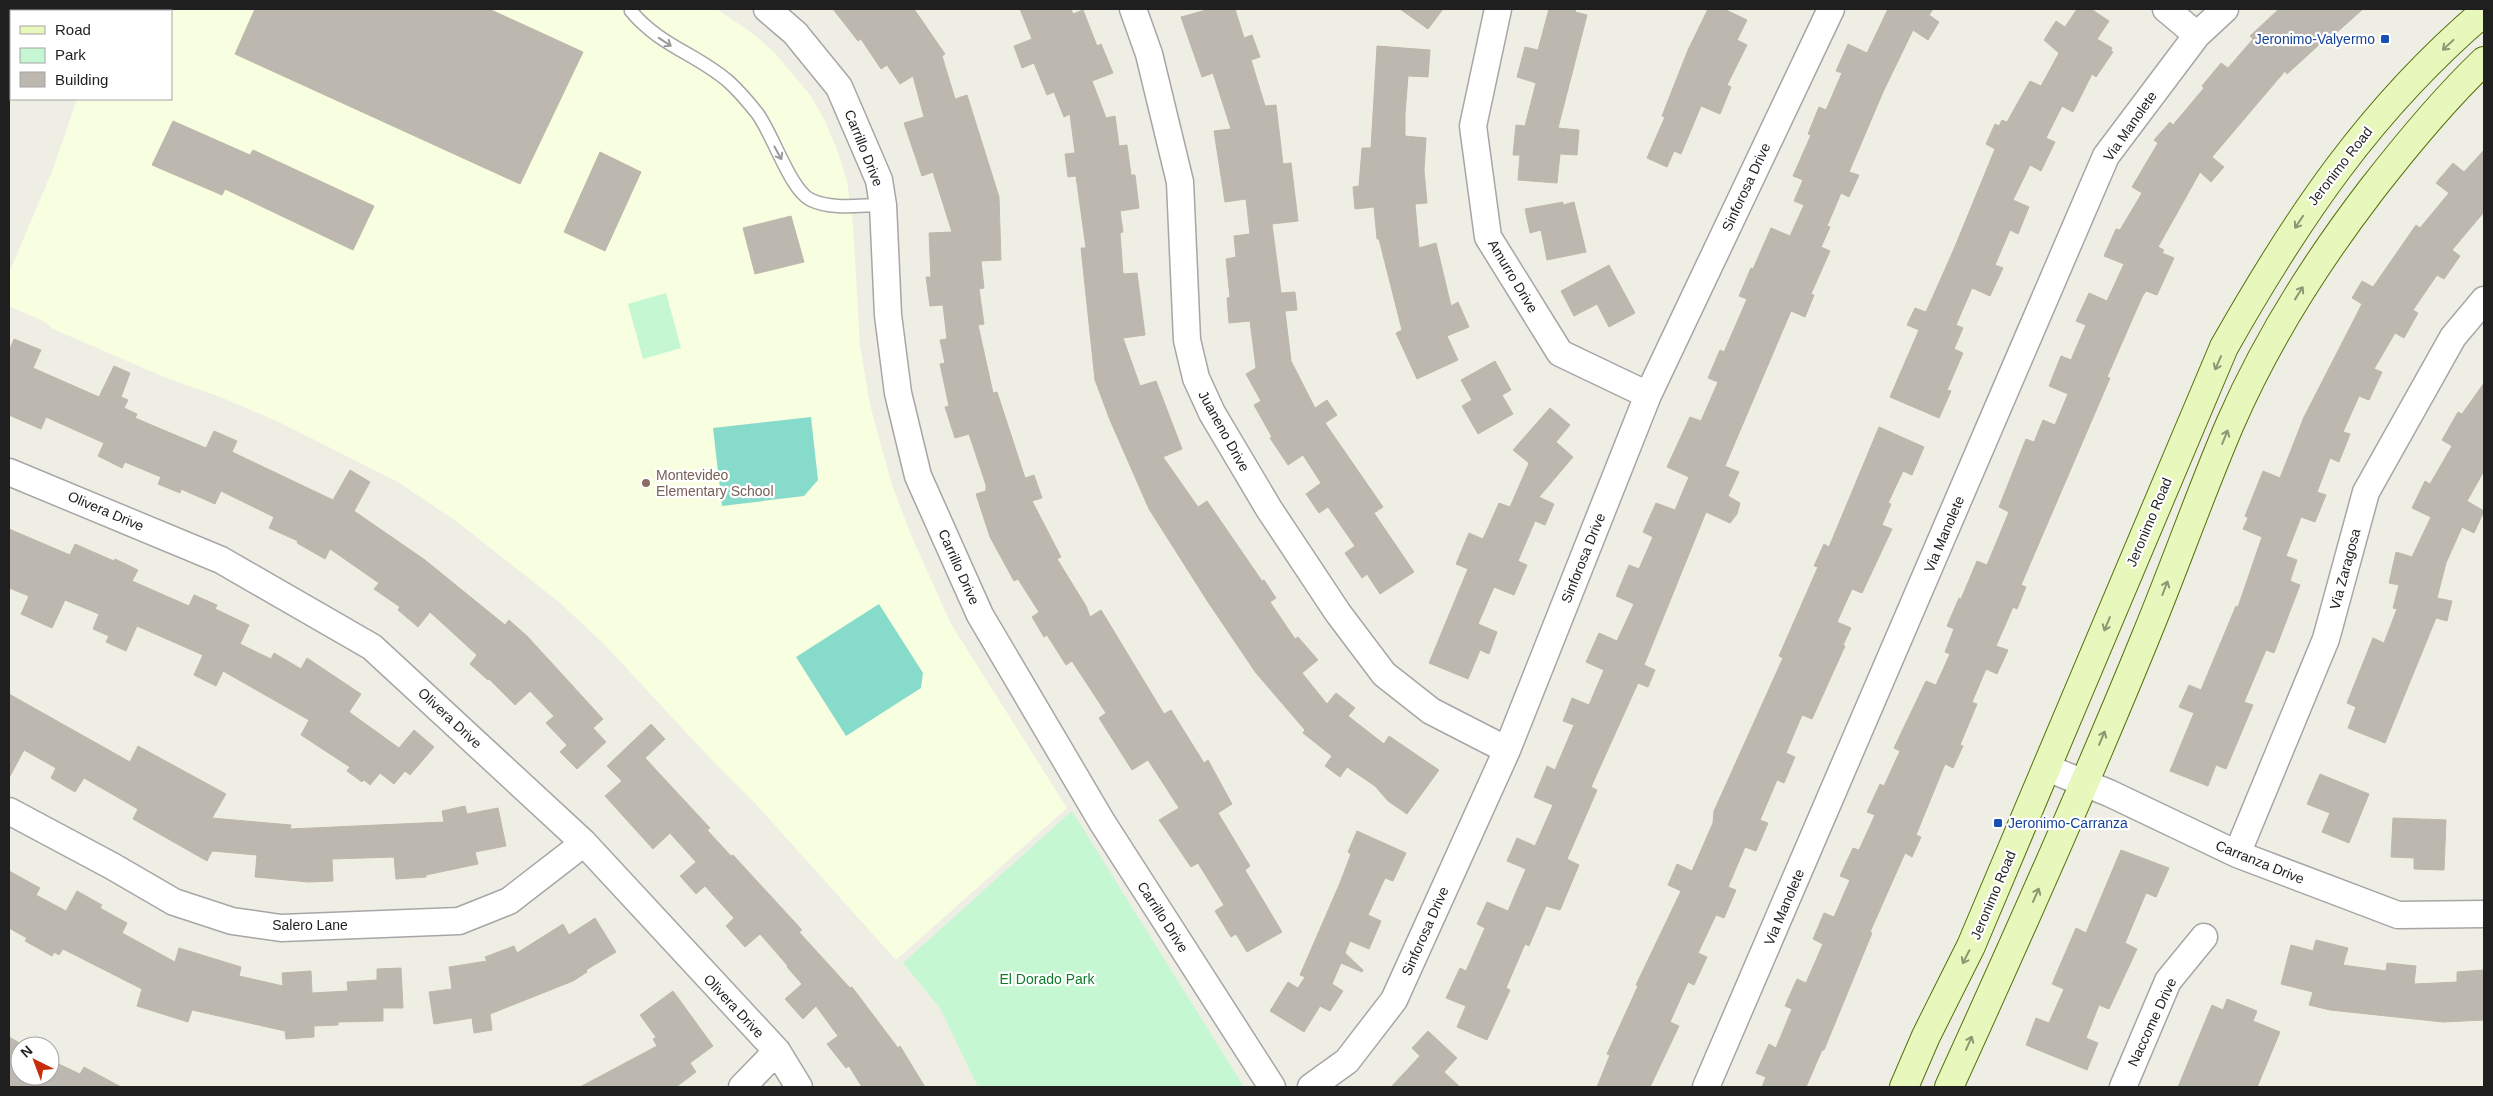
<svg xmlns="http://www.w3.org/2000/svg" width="2493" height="1096" font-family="Arial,sans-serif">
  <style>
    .education { fill: #f8fee0 }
    .park { fill: #c4f7d2 }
    .pitch { fill: #86dbcb }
    .building { fill: #bcb7af; stroke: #c0b8a8 }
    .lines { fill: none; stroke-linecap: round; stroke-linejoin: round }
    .service-casing { stroke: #a6a6a6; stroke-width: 15 }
    .minor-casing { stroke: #a6a6a6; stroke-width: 29 }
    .secondary-casing { stroke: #527309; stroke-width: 30 }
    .service { stroke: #fff; stroke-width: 12 }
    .minor { stroke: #fff; stroke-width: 26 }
    .secondary { stroke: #e8f7bb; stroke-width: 28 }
    .oneway { stroke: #9a9a9a }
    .oneway2 { stroke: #8e9675 }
    .transit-dot { fill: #1a4fb4; stroke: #fff; stroke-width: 2 }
    .education-dot { fill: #8d6e63; stroke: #fff; stroke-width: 2 }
    .labels { text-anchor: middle; stroke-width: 4.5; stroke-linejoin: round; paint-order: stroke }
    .transit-label { font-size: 14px; fill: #164399; stroke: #fff; text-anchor: end }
    .street-label { font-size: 14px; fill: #1f1f1f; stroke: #fff }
    .education-label { font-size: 14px; fill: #785e54; stroke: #fff; text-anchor: start }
    .park-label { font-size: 14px; fill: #107a2d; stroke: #fff }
  </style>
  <rect width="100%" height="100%" fill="#efeee5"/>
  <!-- education -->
  <path class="education" d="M103,9h614l35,24 22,19 36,43 15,26 13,31 9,29 6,44 7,120 10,60 22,80 19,50 40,89 116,184 -171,152 -144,-160 -44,-44 -104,-112 -45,-42 -103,-81 -58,-39 -117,-59 -58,-25 -59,-21 -111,-48 -8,-7 -36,-16v-33l44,-104 24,-70h94v-88h-68z"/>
  <!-- park -->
  <path class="park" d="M666,293l15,55 -38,11 -15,-55z
    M1072,811l172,276h-266l-38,-79 -37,-45z"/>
  <!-- pitch -->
  <path class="pitch" d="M811,417l7,63 -14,16 -82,10 -9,-78z
    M879,604l44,69 -2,15 -75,48 -50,-79z"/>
  <!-- building -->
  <path class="building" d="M255,9h234l94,43 -63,132 -285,-130z
    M833,9h81l31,45 -3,2 13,43 12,-4 32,102 2,63 -20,1 3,27 -5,1 5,35 -6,1 15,68 4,-1 28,86 9,-3 8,23 -10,3 29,56 -4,2 29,47 4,11 11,-7 63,104 7,-4 33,53 4,-3 24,44 -14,9 32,53 -5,4 37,62 -35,20 -11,-18 -5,3 -16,-26 9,-6 -26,-42 -7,4 -32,-47 20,-12 -31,-48 -16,10 -33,-52 7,-5 -34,-52 -6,4 -19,-30 -3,2 -12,-20 7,-5 -21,-33 -4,2 -24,-44 -14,-43 10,-3v-6l-17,-51 -14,4 -10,-31 4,-1 -9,-42 5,-1 -5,-23 7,-1 -4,-34 -13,1 -4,-29h5l-2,-44 23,-1 -19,-60 -11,4 -18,-53 20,-6 -11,-41 -13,8 -13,-19 -6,4 -20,-30 -3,2z
    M1020,9h51l2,5 10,-4 14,36 4,-2 12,29 -21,8 14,37 9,-2 4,30 8,-1 4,30h4l4,33 -19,3 3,21 -3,1 3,41 14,-1 8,62 -22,3 17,48 16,-5 26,68 -19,8 35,50 9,-6 55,80 2,-1 12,18 -6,4 25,37 3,-2 20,23 -16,13 25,31 9,-11 19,15 -7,8 36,28 5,-8 50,34 -32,44 -19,-13 -13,-15 -28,-19 -7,10 -15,-11 7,-10 -29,-23 2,-3 -49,-57 -48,-71 -59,-93 -39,-89 -15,-40 -14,-132h5l-10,-72 -8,1 -3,-23 10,-1 -5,-39 -6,3 -10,-25 -7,3 -13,-32 -12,5 -8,-22 18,-7z
    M1210,9h25l9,29 8,-3 8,22 -9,3 14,46 11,-1 7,59 8,-1 7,58 -26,3 9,69 14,-1 2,18 -12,1 6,50 24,47 12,-8 10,15 -12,8 58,84 -9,6 40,59 -34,22 -13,-20 -5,4 -17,-25 10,-7 -27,-39 -9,6 -13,-19 15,-11 -18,-28 -15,10 -18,-27 2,-1 -18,-32 7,-4 -15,-27 10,-6 -6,-47 -21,2 -2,-25 3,-1 -4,-38 10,-2 -2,-21 16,-2 -4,-35 -21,3 -11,-71 17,-2 -18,-56 -11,4 -21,-60z
    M1400,9h43l-15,20z
    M1549,9h27l-1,3 12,3 -29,113 21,2 -2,25 -17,-1 -3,29 -39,-3 2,-25h-7l3,-30 9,1 11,-43 -19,-6 8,-30 13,3z
    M1708,9h16l23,11 -10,20 10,5 -20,40 4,2 -11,27 -19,-8 -20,48 -7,-3 -7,16 -20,-9 18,-41 -3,-1 26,-66z
    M1888,9h45l-4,6 10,7 -11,18 -15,-10 -30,62 -34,80 10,3 -10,22 -8,-4 -14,33 3,1 -9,20 9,4 -19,43 3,1 -9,22 -14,-6 -66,155 14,6 -11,24 12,7 -3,11 -7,9 -24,-11 -62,153 11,5 -7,17 -10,-4 -47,104 6,3 -30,69 12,6 -19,45 -14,-4 -17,40 -4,-2 -19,44 4,2 -23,50 -30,-13 9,-21 -20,-8 14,-30 6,3 19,-43 -8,-4 10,-22 21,9 18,-42 -19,-8 10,-23 18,8 18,-41 -19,-8 13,-31 8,4 19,-45 -11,-4 9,-23 17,7 15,-35 -18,-8 13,-29 18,8 17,-37 -18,-8 13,-31 10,4 14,-32 -10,-5 13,-29 19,7 14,-33 -22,-10 23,-50 11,4 17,-39 -10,-4 12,-28 4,2 23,-53 -8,-3 12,-28 2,1 18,-41 19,8 14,-31 -10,-4 9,-21 -10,-4 18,-41 -3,-1 11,-27 7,3 16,-37 -6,-2 12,-27 19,9z
    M2077,9h14l18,12 -12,18 15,9 -1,3 2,1 -17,25 -4,-3 -19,38 -11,-6 -16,32 9,4 -14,29 -11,-6 -17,35 16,7 -11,27 -8,-4 -15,35 8,3 -13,28 -18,-8 -16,37 7,3 -9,21 9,4 -16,37 4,1 -12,27 -49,-21 29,-67 -12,-5 8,-17 11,4 28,-63 41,-100 -9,-5 9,-20 4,2 3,-6 5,2 23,-41 11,5 18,-33 -15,-13 12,-19 9,6z
    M2279,9h84l-28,25 -2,-2 -46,42 -2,-3 -73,86 12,10 -13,15 -11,-10 -42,75 6,3 -2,3 12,5 -17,37 -11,-4 -4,6 -35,80 3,1 -89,207 5,2 -9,22 -4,-2 -17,39 12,4 -11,24 -11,-5 -14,33 5,2 -17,41 3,1 -10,22 -8,-4 -29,71 5,2 -9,20 -7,-4 -35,79 2,1 -48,117h-2l-16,37h-44l4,-10 -10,-4 13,-29 7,4 16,-39 -7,-3 12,-27 9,4 17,-39 -10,-5 11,-26 10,4 16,-37 -10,-4 13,-28 6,2 16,-35 -8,-3 13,-28 4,2 16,-35 -6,-3 32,-67 10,4 14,-31 -5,-2 9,-23 -7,-3 12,-28 2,1 16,-38 10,4 22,-53 -10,-5 27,-68 8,3 9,-22 12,5 13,-31 -19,-8 12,-30 10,4 15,-35 -10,-4 13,-28 18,8 17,-37 -20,-8 12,-27 4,1 22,-37 -10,-6 26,-44 -4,-3 16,-18 3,3 31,-37 -2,-2 19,-23 7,5 25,-29 -3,-3z
    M1377,46l53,4 -2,27 -20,-1 -3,38v22l21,2 -2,32 3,33 -12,1 4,44 17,-5 15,63 7,-4 11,25 -22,9 11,24 -41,19 -21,-46 6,-3 -23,-91h-2l-3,-32 -19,2 -2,-22 6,-1 3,-38h9z
    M173,121l77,34 3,-5 121,56 -21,44 -128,-61 -3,6 -70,-30z
    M2484,150v62l-32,38 8,6 -16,23 -7,-4 -24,35 5,3 -14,25 -9,-5 -21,36 8,3 -13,28 -10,-4 -16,36 7,2 -11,28 -9,-4 -13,34 9,3 -11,27 -14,-5 -15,39 11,4 -7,21 10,4 -26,68 -8,-3 -22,52 9,3 -27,64 -10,-4 -8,21 -38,-15 24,-58 -15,-6 10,-22 12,5 35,-84 2,1 24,-70 -19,-8 5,-11 -3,-2 18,-45 17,7 24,-61 58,-113 -10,-6 10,-17 11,6 43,-62 4,3 29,-35 -13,-10 17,-20 11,9z
    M600,152l41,20 -36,79 -41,-19z
    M1563,202v3l11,-3 12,50 -39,8 -6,-30 -11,3 -5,-24z
    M791,216l13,46 -49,12 -12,-46z
    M1609,265l26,48 -26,14 -12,-23 -23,12 -13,-25z
    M14,339l27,11 -8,18 66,29 15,-31 16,7 -9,24 7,3 -4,8 13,6 -2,4 71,30 8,-17 23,10 -5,11 101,48 17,-30 20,12 -16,29 71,49 80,65 4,-5 18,16 76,83 -10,9 13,14 -29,27 -17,-17 7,-7 -21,-22 8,-7 -24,-25 -15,14 -26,-26 -1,1 -18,-16 7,-9 -47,-43 -12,15 -20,-17 2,-3 -26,-18 5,-6 -49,-34 -5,10 -28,-16 1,-2 -29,-13 5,-11 -53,-26 -6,13 -34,-15 -1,4 -22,-9 3,-7 -36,-15 -3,6 -24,-12 6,-13 -58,-26 -5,12 -32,-14v-64z
    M1495,361l16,29 -9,5 11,19 -35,20 -16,-28 10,-6 -11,-20z
    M2484,383v88l-17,30 17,10 -10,22 -12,-6 -16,36 -9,35 15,3 -5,20 -11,-3 -51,125 -37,-15 8,-21 -9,-4 26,-65 11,5 13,-34 -4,-1 6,-23 -10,-2 7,-31 16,5 19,-40 -19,-9 13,-27 5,3 22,-38 -10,-6 16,-28 4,2z
    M1550,408l20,17 -14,17 17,15 -34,40 15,7 -9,21 -10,-4 -17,40 9,4 -13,30 -20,-8 -16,37 19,8 -8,22 -9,-4 -12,29 -39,-16 39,-94 -12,-5 13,-31 14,6 16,-36 11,4 19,-44 -16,-13z
    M1879,427l45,20 -12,28 -9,-4 -15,32 3,1 -9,21 10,4 -30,64 -10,-4 -15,33 14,6 -8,17 2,1 -33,73 -10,-4 -16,38 9,4 -11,26 -7,-3 -17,40 8,3 -12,28 -11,-4 -17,40 8,3 -12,28 -8,-3 -18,38 9,4 -13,28 -6,-3 -18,40 9,4 -29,61h-53l13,-32 -3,-1 31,-68 -2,-1 45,-94 -13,-6 9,-21 15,7 21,-48 1,-12 69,-153 -4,-2 39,-89 -4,-1 10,-22 5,3z
    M9,529l61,26 5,-11 39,17 1,-2 23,11 -6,11 57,25 5,-11 23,10 -2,4 34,16 -9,19 31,15 3,-6 27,16 6,-11 54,36 -12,18 50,36 15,-18 20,17 -24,28 -5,-4 -11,13 -14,-11 -10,12 -6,-5 -2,2 -15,-11 3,-4 -49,-32 8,-15 -86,-49 -7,15 -22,-11 9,-20 -66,-29 -11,25 -20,-9 3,-6 -16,-7 6,-15 -34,-14 -13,28 -31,-14 8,-18 -20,-8z
    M9,694l121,68 8,-16 88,48 -14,24 79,7 -1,4 154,-7 -2,-11 23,-5 2,8 31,-6 8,38 -31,6 3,12 -52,11v2l-30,2 -2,-22 -62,2 1,22 -25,1 -53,-5 2,-22 -45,-4 -5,10 -74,-42 5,-10 -54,-31 -9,14 -24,-14 5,-10 -32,-18 -15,28z
    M651,724l14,15 -20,19 65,70 -3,2 24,26 2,-1 69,75 -3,2 51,56 2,-1 46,61 2,-2 25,41h-63l-13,-21 -3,2 -19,-24 11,-8 -22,-30 -13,13 -18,-20 17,-15 -15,-17 1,-1 -28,-32 -15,13 -19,-21 8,-8 -29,-32 -9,8 -16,-18 16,-14 -26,-29 -17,16 -48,-53 17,-15 -15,-15z
    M2320,774l49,20 -20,49 -27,-11 8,-19 -23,-9z
    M2393,818l53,2 -2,50 -30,-1v-11l-23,-1z
    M1357,831l49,22 -13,28 -8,-3 -17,37 13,6 -12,28 -19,-8 -5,12 18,17 -1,2 -21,-9 -9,21 11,7 -13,20 -10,-5 -16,26 -34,-21 18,-29 10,6 7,-11 -5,-2 40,-92 11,-29 -3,-2z
    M2121,850l48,18 -13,29 -10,-4 -21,50 12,6 -28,60 -10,-4 -13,33 12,5 -11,27 -61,-25 10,-27 13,5 15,-34 -12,-5 24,-56 10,5z
    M9,871l31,17 -4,7 30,16 11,-20 25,14 -2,3 27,15 -5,10 53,29 4,-14 62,19 -2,9 44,10 -1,-13 29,-2 1,22 36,-2 -1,-9 30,-2v-11l24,-1 2,40h-20v13l-45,1v3l-24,1v11l-28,2 -1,-8 -93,-21 -4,12 -51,-16 5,-17 -79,-40 -4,6 -5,-3 -2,4 -27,-15 2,-3 -18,-10z
    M595,918l21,34 -30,18 1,2 -14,9 -83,33 2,16 -18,3 -2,-15 -38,6 -5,-32 23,-3 -3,-22 38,-6 -2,-4 29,-11 3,7 46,-29 6,11z
    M2316,940l32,8 -5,17 43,6 1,-8 29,3 -2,18 43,-2v-10l27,-2v50l-41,2 -113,-12 -21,-5 4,-13 -32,-8 10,-39 22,6z
    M673,991l40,55 -23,17 6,9 -20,15h-96l77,-41 -4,-7 3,-2 -16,-22z
    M2227,999l30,12 -4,10 27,11 -23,55h-79l34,-82 11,5z
    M1428,1031l29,27 -13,14 16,15h-69l29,-31 -8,-8z
    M9,1037l16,9h-5v30h30v-16l30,14 4,-7 37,20h-112z"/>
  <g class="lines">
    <defs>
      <path id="service" d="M632,9l-1,2c29,35 66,43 98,71 10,9 20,21 28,31 15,19 33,77 54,87 22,10 49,5 72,5"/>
      <path id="minor" d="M767,9l28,24 44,54 40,93 4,25 5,110 10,78 20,83 62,139 122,207 170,265
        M1133,9l16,45 31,128 7,158 9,38 16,35 57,96 69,104 46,61 47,37 76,39
        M1498,9l-25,117 15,111 72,116 88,42
        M2166,9l31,26
        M9,472l212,88 151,87 212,196 193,208 22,36
        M2047,768l62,25 128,61 161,61 86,-1
        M9,811l103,55 62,36 58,19 49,7 178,-7 50,-20 75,-58
        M2237,854l89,-215 40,-147 87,-155 31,-37
        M742,1087l35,-36
        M1311,1087l36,-26 47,-61 113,-250 141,-355 183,-386
        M1706,1087l400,-931 91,-121 28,-26
        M2123,1087l45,-106 36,-44"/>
      <path id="secondary" d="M1904,1087l22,-51 45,-90 253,-599c73,-129 146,-238 260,-335
        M1949,1087c68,-149 135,-299 197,-451 29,-70 54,-142 84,-212 37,-85 86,-162 142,-235 35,-45 71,-89 112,-128"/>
    </defs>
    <!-- service casing -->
    <use href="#service" class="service-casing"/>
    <!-- minor casing -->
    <use href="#minor" class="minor-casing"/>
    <!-- secondary casing -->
    <use href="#secondary" class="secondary-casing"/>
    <!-- service -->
    <use href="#service" class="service"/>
    <!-- minor -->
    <use href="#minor" class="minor"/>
    <!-- secondary -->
    <use href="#secondary" class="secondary"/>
  </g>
  <!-- one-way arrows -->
  <defs><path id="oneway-shaft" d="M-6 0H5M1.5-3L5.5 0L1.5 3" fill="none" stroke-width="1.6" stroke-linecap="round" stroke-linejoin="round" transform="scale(1.25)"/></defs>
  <g class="oneway">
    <use href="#oneway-shaft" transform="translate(665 42) rotate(33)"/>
    <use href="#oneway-shaft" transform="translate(778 153) rotate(61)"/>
  </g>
  <g class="oneway2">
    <use href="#oneway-shaft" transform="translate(2448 45) rotate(137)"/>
    <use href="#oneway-shaft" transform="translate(2299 222) rotate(124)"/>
    <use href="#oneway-shaft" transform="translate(2299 293) rotate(-58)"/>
    <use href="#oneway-shaft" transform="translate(2218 363) rotate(114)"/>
    <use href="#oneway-shaft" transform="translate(2225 437) rotate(-68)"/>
    <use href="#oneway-shaft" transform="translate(2165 588) rotate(-69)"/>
    <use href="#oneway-shaft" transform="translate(2107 624) rotate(113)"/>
    <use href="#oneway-shaft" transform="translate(2102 738) rotate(-67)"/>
    <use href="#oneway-shaft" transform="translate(2036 895) rotate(-66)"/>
    <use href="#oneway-shaft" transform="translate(1966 957) rotate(117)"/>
    <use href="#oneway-shaft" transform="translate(1969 1043) rotate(-66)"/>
  </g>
  <!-- markers -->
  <g class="transit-dot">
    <rect x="2380" y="34" width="10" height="10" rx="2.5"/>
    <rect x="1993" y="818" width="10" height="10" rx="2.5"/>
  </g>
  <circle class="education-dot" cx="646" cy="483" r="5"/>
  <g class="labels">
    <!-- transit labels -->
    <g class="transit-label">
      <text x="2375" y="44">Jeronimo-Valyermo</text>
      <text x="2008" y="828" text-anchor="start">Jeronimo-Carranza</text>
    </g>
    <!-- street labels -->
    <g class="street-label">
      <text transform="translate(2130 126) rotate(-55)" y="5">Via Manolete</text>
      <text transform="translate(864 148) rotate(68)" y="5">Carrillo Drive</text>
      <text transform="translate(2340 166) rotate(-52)" y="5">Jeronimo Road</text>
      <text transform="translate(1746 187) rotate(-65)" y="5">Sinforosa Drive</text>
      <text transform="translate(1513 276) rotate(59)" y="5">Amurro Drive</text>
      <text transform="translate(1224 431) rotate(61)" y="5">Juaneno Drive</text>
      <text transform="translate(106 511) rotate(23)" y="5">Olivera Drive</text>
      <text transform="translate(2149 522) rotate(-67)" y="5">Jeronimo Road</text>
      <text transform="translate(1944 534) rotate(-67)" y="5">Via Manolete</text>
      <text transform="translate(1583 558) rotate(-68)" y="5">Sinforosa Drive</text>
      <text transform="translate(959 567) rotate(66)" y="5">Carrillo Drive</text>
      <text transform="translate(2345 569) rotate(-75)" y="5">Via Zaragosa</text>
      <text transform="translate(450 718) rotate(43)" y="5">Olivera Drive</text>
      <text transform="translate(2260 862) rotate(22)" y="5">Carranza Drive</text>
      <text transform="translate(1993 895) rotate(-67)" y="5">Jeronimo Road</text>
      <text transform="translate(1784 907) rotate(-67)" y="5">Via Manolete</text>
      <text transform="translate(1163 917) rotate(57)" y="5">Carrillo Drive</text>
      <text x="310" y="930">Salero Lane</text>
      <text transform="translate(1425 931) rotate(-66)" y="5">Sinforosa Drive</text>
      <text transform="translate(734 1006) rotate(47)" y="5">Olivera Drive</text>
      <text transform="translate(2152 1022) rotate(-65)" y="5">Naccome Drive</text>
    </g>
    <!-- education labels -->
    <g class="education-label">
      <text x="656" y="480">Montevideo<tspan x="656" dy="16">Elementary School</tspan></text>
    </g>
    <!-- park labels -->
    <g class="park-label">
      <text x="1047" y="984">El Dorado Park</text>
    </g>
  </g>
  <!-- border -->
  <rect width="2493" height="1096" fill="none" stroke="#1f1f1f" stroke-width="20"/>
  <!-- legend -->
  <rect x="10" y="10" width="162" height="90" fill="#ffffff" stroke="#a5a5a5"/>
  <rect x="20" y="26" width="25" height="8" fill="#e8f7bb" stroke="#a5a5a5"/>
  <text x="55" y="35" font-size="15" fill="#1f1f1f">Road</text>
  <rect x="20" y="48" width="25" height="15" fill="#c4f7d2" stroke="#a5a5a5"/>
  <text x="55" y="60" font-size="15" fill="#1f1f1f">Park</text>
  <rect x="20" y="72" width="25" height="15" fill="#bcb7af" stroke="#a5a5a5"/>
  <text x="55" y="85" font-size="15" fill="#1f1f1f">Building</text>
  <!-- north arrow -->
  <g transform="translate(35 1061) rotate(318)"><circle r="24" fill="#ffffff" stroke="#a5a5a5"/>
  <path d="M0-4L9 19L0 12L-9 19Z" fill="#c62d08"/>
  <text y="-8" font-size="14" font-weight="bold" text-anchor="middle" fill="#1f1f1f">N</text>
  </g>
</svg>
